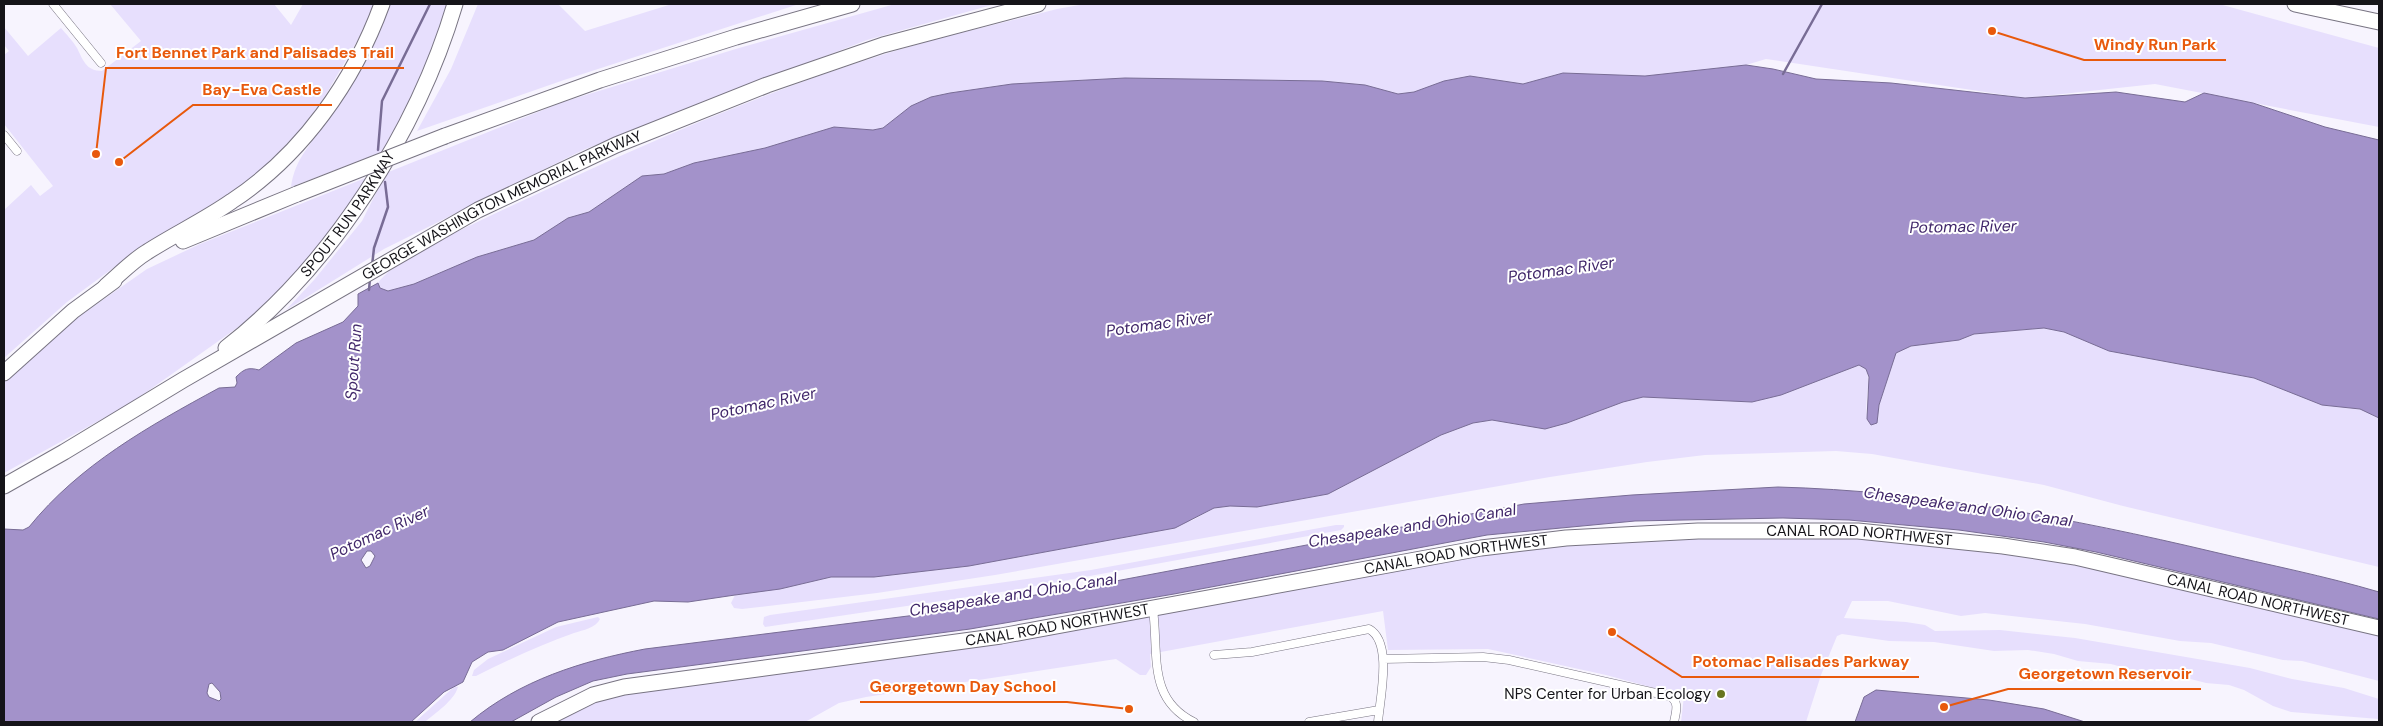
<svg xmlns="http://www.w3.org/2000/svg" width="2383" height="726" font-family="'DM Sans',sans-serif">
  <style>
    .green { fill: #e7dffd }
    .water { fill: #a392ca; stroke: #786c95; fill-rule: evenodd }
    .lines { fill: none; stroke-linecap: round; stroke-linejoin: round }
    .stream { stroke: #786c95; stroke-width: 2.5 }
    .street-casing { stroke: #787482; stroke-width: 9 }
    .highway-casing { stroke: #787482; stroke-width: 17 }
    .street { stroke: #fff; stroke-width: 8 }
    .highway { stroke: #fff; stroke-width: 15 }
    .highway-bridge-casing { stroke: #787482; stroke-width: 17; stroke-linecap: butt }
    .highway-bridge { stroke: #fff; stroke-width: 15 }
    .poi-dot { fill: #677420; stroke: #fff; stroke-width: 2 }
    .labels { text-anchor: middle; stroke-width: 4; stroke-linejoin: round; paint-order: stroke }
    .street-label { font-size: 15px; fill: #151419; stroke: #fff }
    .poi-label { font-size: 15px; fill: #151419; stroke: #fff; text-anchor: end }
    .water-label { font-size: 16px; font-style: italic; fill: #41276a; stroke: #fff }
    .leader { fill: none; stroke: #e8590c; stroke-width: 2 }
    .callout-dot { fill: #e8590c; stroke: #fff; stroke-width: 2 }
    .callout-label { font-size: 16px; text-anchor: middle; font-weight: bold; fill: #e8590c; stroke: #fff; stroke-width: 4; stroke-linejoin: round; paint-order: stroke }
  </style>
  <rect width="100%" height="100%" fill="#f7f4fe"/>
  <!-- green -->
  <path class="green" d="M110,4h164l17,21 12,-21h71l-6,18 -44,76 -19,26 -46,50 -139,89 -53,39 -63,56v-148l27,-25 9,11 13,-10 -49,-62v-69l5,-4 -5,-6v-18l24,29 33,-28c5,6 12,13 16,20 6,12 9,23 25,23l39,-30z
    M387,4h62l-27,70 -37,77 -94,36c4,-29 19,-40 33,-64 22,-39 42,-79 63,-119z
    M478,4h80l27,27 87,-27h127l-235,76 -147,51 34,-62z
    M895,4h100l-128,36 -284,110 -199,99 -98,61 28,-30 48,-59 24,-48 177,-71 176,-54z
    M1085,4h1134l160,44v79l-224,-43 -130,14 -259,-39 -20,6 -101,11 -82,-3 -40,11 -53,-8 -26,5 -30,11 -16,2 -33,-9 -43,-4 -197,-3 -113,6 -62,9 -19,4 -20,9 -28,22 -10,2 -39,-3 -69,21 -71,15 -30,11 -22,2 -53,36 -21,6 -34,22 -57,17 -63,27 -26,7 -8,-3 -2,-5c17,-25 88,-55 116,-69 127,-60 254,-117 388,-159 57,-18 117,-31 175,-46z
    M368,177l-40,59 -42,47 -35,35 -120,85 -127,70v-91l60,-55 83,-58 53,-25z
    M2044,328l20,4 45,19 145,27 68,27 38,4 19,9v149l-256,-61 -79,-21 -172,-31 -36,-3 -131,4 -58,7 -97,15 -555,98 -118,18 -135,16 -8,-1 -3,-5 4,-8 45,-6 51,-12h43l95,-11 172,-32 52,-14 20,-12 17,-2 27,1 71,-13 113,-59 32,-12 19,-3 53,9 22,-6 56,-21 20,-5 109,5 29,-7 78,-30 7,4c7,18 -6,39 5,56l6,-2 2,-18 17,-52 15,-7 47,-6 16,-6z
    M1336,525h8v2l-3,3 -333,61 -243,36 -2,-3 1,-7 6,-2 321,-45z
    M1734,536h109l88,8 126,17 165,36 157,39v45l-77,-20 -19,-1 -72,-17 -31,-2 -95,-17 -100,-11 -24,3 -73,-15h-36l-8,17 62,4 19,3 10,6 65,-1 75,8 175,30 42,11 52,9 35,11v20l-88,-7 -18,-6 -29,-16 -15,-5 -23,-2 -27,-7 -20,1 -48,-13 -33,-3 -24,-7 -26,-4 -34,1 -60,-9 -45,-1 -47,-7 -5,2 -16,39 -15,47h-125l3,-26 -78,-21 -118,-26 -100,1 -5,-39 -233,43 1,13 -5,8h-6l-24,-16 -250,38 -27,6 -34,19h-255l58,-26 864,-142 75,-9z
    M598,617l2,2c-4,9 -17,11 -26,14 -34,12 -66,27 -98,43h-4l2,-6 14,-11 68,-32z
    M455,686l3,1c-4,14 -23,26 -33,35h-10z"/>
  <!-- water -->
  <path class="water" d="M1746,65l27,4 43,10 75,4 134,15 91,-6 69,10 19,-9 49,10 72,24 54,13v278l-19,-9 -38,-4 -68,-27 -145,-27 -45,-19 -20,-4 -70,6 -15,6 -48,6 -15,7 -17,52 -2,18 -6,2 -4,-6 2,-42 -3,-8 -7,-4 -78,30 -29,7 -109,-5 -20,5 -56,21 -22,6 -53,-9 -19,3 -32,12 -113,59 -71,13 -27,-1 -16,2 -39,20 -206,38 -95,11h-43l-51,12 -45,6 -47,7 -34,-1 -96,21 -55,28 -15,2 -16,10 -9,20 -19,10 -33,30h-407v-193l19,1 6,-3c50,-62 120,-101 190,-139l16,-1 2,-4 -1,-6c8,-8 12,-10 23,-7l37,-27 47,-21 15,-16v-12l20,-11 2,5 8,3 26,-7 63,-27 57,-17 34,-22 21,-6 53,-36 22,-2 30,-11 71,-15 69,-21 39,3 10,-2 28,-22 20,-9 19,-4 62,-9 113,-6 197,3 43,4 33,9 16,-2 30,-11 26,-5 53,8 40,-11 82,3zM367,551h4l4,5 -5,10 -4,2 -5,-8zM212,683l8,9 1,7 -2,2 -10,-4 -2,-4 2,-9z
    M1778,487c148,4 293,31 436,65 55,13 111,24 165,40v27l-283,-67 -52,-10 -85,-12 -110,-10 -66,-2 -148,3 -148,14 -313,59 -204,35 -343,45 -34,7 -37,16 -45,25h-41c50,-42 112,-61 175,-73l279,-35 176,-30 424,-80 108,-9z
    M1876,690l113,10 55,9 41,13h-230l9,-25z"/>
  <g class="lines">
    <!-- stream -->
    <path class="stream" d="M1783,74l39,-70
      M378,150l4,-49 48,-97
      M372,266l2,-18 14,-41 -3,-25
      M369,290l1,-12"/>
    <defs>
      <path id="street" d="M53,4l48,59
        M4,135l13,16
        M1153,609c6,45 -6,90 41,113
        M1214,655l38,-3 117,-23c24,13 11,69 9,93
        M1383,659l100,-2 26,3 160,36c11,5 7,16 5,26
        M1309,722l70,-12"/>
      <g id="highway">
        <path d="M2295,4l84,18"/>
        <path d="M445,136l155,-56 136,-43 116,-33"/>
        <path d="M183,241l114,-47"/>
        <path d="M106,286c13,-11 26,-25 41,-34 28,-18 58,-32 85,-51 70,-46 122,-120 150,-197"/>
        <path id="s1" d="M226,348c105,-82 191,-216 229,-344"/>
        <path d="M4,373l69,-62 41,-30"/>
        <path id="s2" d="M4,486l60,-34 119,-72 295,-170 138,-65 151,-60 116,-40 155,-41"/>
        <path id="s3" d="M539,722l54,-27 31,-8 377,-51 480,-88 85,-10 132,-7h160l145,15 72,11 304,71"/>
      </g>
    </defs>
    <!-- street casing -->
    <use href="#street" class="street-casing"/>
    <!-- highway casing -->
    <use href="#highway" class="highway-casing"/>
    <!-- street -->
    <use href="#street" class="street"/>
    <!-- highway -->
    <use href="#highway" class="highway"/>
    <defs>
      <path id="highway-bridge" d="M297,194l148,-58"/>
    </defs>
    <!-- highway-bridge casing -->
    <use href="#highway-bridge" class="highway-bridge-casing"/>
    <!-- highway-bridge -->
    <use href="#highway-bridge" class="highway-bridge"/>
  </g>
  <!-- markers -->
  <circle class="poi-dot" cx="1721" cy="694" r="5"/>
  <g class="labels">
    <!-- street labels -->
    <g class="street-label">
      <text dy="5" stroke="none"><textPath href="#s2" startOffset="572">GEORGE WASHINGTON MEMORIAL PARKWAY</textPath></text>
      <text dy="5" stroke="none"><textPath href="#s1" startOffset="182">SPOUT RUN PARKWAY</textPath></text>
      <text dy="5" stroke="none"><textPath href="#s3" startOffset="1340">CANAL ROAD NORTHWEST</textPath></text>
      <text dy="5" stroke="none"><textPath href="#s3" startOffset="935">CANAL ROAD NORTHWEST</textPath></text>
      <text dy="5" stroke="none"><textPath href="#s3" startOffset="1745">CANAL ROAD NORTHWEST</textPath></text>
      <text dy="5" stroke="none"><textPath href="#s3" startOffset="530">CANAL ROAD NORTHWEST</textPath></text>
    </g>
    <!-- poi labels -->
    <g class="poi-label">
      <text x="1711" y="699">NPS Center for Urban Ecology</text>
    </g>
    <!-- water labels -->
    <g class="water-label">
      <text transform="translate(1963 226) rotate(-1)" y="6">Potomac River</text>
      <text transform="translate(1561 269) rotate(-8)" y="6">Potomac River</text>
      <text transform="translate(1159 323) rotate(-8)" y="6">Potomac River</text>
      <text transform="translate(353 362) rotate(-86)" y="6">Spout Run</text>
      <text transform="translate(763 403) rotate(-12)" y="6">Potomac River</text>
      <text transform="translate(1968 506) rotate(8)" y="6">Chesapeake and Ohio Canal</text>
      <text transform="translate(1412 525) rotate(-9)" y="6">Chesapeake and Ohio Canal</text>
      <text transform="translate(379 532) rotate(-25)" y="6">Potomac River</text>
      <text transform="translate(1013 594) rotate(-9)" y="6">Chesapeake and Ohio Canal</text>
    </g>
  </g>
  <!-- callouts -->
  <path class="leader" d="M1992 31L2084 60H2226M96 154L106 68H404M119 162L193 105H332M1612 632L1682 677H1919M1944 707L2008 689H2201M1129 709L1067 702H860"/>
  <g class="callout-dot">
    <circle cx="1992" cy="31" r="5"/>
    <circle cx="96" cy="154" r="5"/>
    <circle cx="119" cy="162" r="5"/>
    <circle cx="1612" cy="632" r="5"/>
    <circle cx="1944" cy="707" r="5"/>
    <circle cx="1129" cy="709" r="5"/>
  </g>
  <g class="callout-label">
    <text x="2155" y="50">Windy Run Park</text>
    <text x="255" y="58">Fort Bennet Park and Palisades Trail</text>
    <text x="262" y="95">Bay-Eva Castle</text>
    <text x="1801" y="667">Potomac Palisades Parkway</text>
    <text x="2105" y="679">Georgetown Reservoir</text>
    <text x="963" y="692">Georgetown Day School</text>
  </g>
  <!-- border -->
  <rect width="2383" height="726" fill="none" stroke="#151419" stroke-width="10"/>
</svg>
